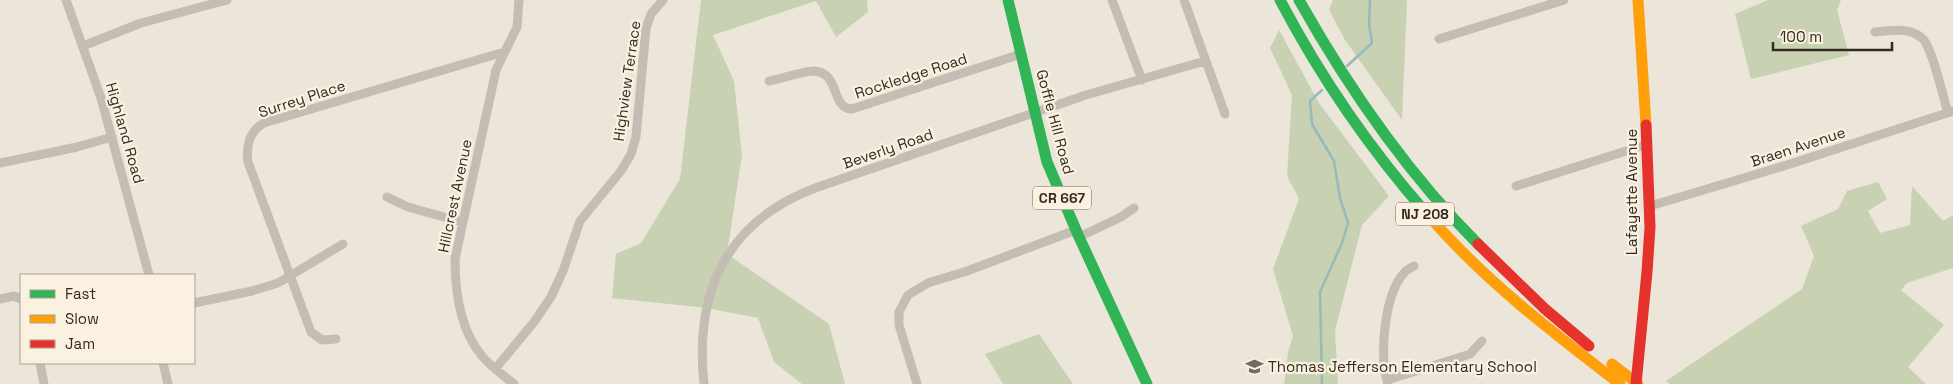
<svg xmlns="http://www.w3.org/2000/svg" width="1953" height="384" font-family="'Space Grotesk',sans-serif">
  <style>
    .green { fill: #c8d2b3 }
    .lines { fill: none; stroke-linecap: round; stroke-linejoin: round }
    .stream { stroke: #96babd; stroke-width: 2.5 }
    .street { stroke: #c4bdb4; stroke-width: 9 }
    .fast { stroke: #30b455; stroke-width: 11 }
    .slow { stroke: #ff9f0a; stroke-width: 11 }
    .jam { stroke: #e5322d; stroke-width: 11 }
    .labels { text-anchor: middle; stroke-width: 4.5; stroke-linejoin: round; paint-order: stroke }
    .shield { fill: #faf1e0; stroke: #6f665c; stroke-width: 1 }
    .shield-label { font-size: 14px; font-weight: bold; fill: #332a23 }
    .street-label { font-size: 15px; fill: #332a23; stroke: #faf1e0 }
    .poi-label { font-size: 15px; fill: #332a23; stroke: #faf1e0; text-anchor: start }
  </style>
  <rect width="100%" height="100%" fill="#ebe5da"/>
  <!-- green -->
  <path class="green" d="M701,0h166l1,12 -32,25 -20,-36 -103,34 21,46 8,74 -15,99 102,70 16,60h-43l-28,-22 -16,-44 -51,-10 -95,-10 4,-44 25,-11 39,-64z
    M1333,0h74l-5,120 -57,-80 -16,-30z
    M1768,0h73l-4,10 12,45 -98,24 -16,-65z
    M1279,30l40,73 70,93 -27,29 -27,106 3,53h-54l4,-32 5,-16 -20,-67 26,-70 -12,-23 5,-81 -22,-47z
    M1878,182l9,17 -19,12 12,22 30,-8 2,-39 31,35 10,-6v53l-46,15 -6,7 43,35 -36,42 18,17h-256l-4,-3 136,-92 12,-33 -13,-30 37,-17 9,-18z
    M1039,334l34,50h-70l-18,-30z"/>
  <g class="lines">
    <!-- stream -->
    <path class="stream" d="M1347,66l25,-23 -3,-19 1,-24
      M1322,90l-12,11 2,23 22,37 6,37 8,25 -6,20 -22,49 2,92"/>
    <!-- street -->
    <path class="street" d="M66,0l35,98 48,177
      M1112,0l30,80
      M1184,0l41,114
      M1875,32c15,-2 36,-5 48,7 10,11 20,58 25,74
      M1439,39l125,-39
      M83,46l58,-23 86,-23
      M769,81c11,-2 35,-10 45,-10 27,2 16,37 38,38l169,-55
      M0,163l77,-16 35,-10
      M1516,186l132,-42
      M387,197l21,10 54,15
      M1650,206l137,-41 166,-54
      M1079,237l42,-20 13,-9
      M0,299l14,-3 7,3
      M194,303l58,-12 26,-8 65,-39
      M336,339l-14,1 -11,-8 -63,-170c-2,-15 1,-31 16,-39l240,-71
      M40,363l4,21
      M163,363l5,21
      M495,369l39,-47 17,-25 12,-26 17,-50 41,-50 10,-17 5,-17 10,-109 5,-14 12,-14
      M1387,380l74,-23 9,-3 12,-13
      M514,384c-11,-9 -23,-17 -32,-28 -22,-26 -27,-65 -27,-97l41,-189 21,-43 2,-27
      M704,384c-10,-93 23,-164 114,-197l268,-92 119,-34
      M917,384l-18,-59v-13l9,-17 20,-12 39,-12 109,-41
      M1388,384c-9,-27 -4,-89 16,-111 2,-3 7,-5 10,-7"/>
    <!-- fast -->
    <path class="fast" d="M1008,0l39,162 32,75 68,147
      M1280,0c41,78 89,148 147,214
      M1299,0c50,89 107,172 179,244"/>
    <!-- slow -->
    <path class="slow" d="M1638,0l8,125
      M1427,214c57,66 125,118 193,170
      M1612,364l26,20"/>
    <!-- jam -->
    <path class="jam" d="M1478,244l67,65 44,37
      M1636,384l11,-112 3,-45 -4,-102"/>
  </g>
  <!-- icons -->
  <defs>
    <symbol id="school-bare" viewBox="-9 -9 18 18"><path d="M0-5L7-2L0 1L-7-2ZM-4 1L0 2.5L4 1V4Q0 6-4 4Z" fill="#736b63" stroke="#faf1e0" stroke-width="2.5" paint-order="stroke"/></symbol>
  </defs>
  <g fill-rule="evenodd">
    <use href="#school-bare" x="1242" y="354" width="25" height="25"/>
  </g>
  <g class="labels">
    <!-- shield labels -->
    <g class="shield">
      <rect x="1033" y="186.5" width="58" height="23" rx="4"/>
      <rect x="1396" y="202.5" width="58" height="23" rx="4"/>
    </g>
    <g class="shield-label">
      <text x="1062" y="203">CR 667</text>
      <text x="1425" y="219">NJ 208</text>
    </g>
    <!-- street labels -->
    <g class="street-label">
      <text transform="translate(911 76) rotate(-18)" y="5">Rockledge Road</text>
      <text transform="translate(627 81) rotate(-82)" y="5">Highview Terrace</text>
      <text transform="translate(302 99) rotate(-18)" y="5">Surrey Place</text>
      <text transform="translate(1055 122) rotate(75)" y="5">Goffle Hill Road</text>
      <text transform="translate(125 133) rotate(74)" y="5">Highland Road</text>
      <text transform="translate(1798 147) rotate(-18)" y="5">Braen Avenue</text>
      <text transform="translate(888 149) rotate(-19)" y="5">Beverly Road</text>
      <text transform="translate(1632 192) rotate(-90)" y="5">Lafayette Avenue</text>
      <text transform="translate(455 196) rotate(-78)" y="5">Hillcrest Avenue</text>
    </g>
    <!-- poi labels -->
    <g class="poi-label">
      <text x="1268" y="372">Thomas Jefferson Elementary School</text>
    </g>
  </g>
  <!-- legend -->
  <rect x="20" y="274" width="175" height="90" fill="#faf1e0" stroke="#aaa194"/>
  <rect x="30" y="290" width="25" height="8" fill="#30b455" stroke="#aaa194"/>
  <text x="65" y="299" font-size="15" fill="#332a23">Fast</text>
  <rect x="30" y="315" width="25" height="8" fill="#ff9f0a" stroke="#aaa194"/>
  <text x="65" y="324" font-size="15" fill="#332a23">Slow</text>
  <rect x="30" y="340" width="25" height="8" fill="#e5322d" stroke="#aaa194"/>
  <text x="65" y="349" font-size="15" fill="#332a23">Jam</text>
  <!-- scale -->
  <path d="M1773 42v8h119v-8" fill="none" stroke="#332a23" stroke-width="2.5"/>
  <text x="1780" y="42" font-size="15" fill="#332a23" stroke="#faf1e0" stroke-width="4" paint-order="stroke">100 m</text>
</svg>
